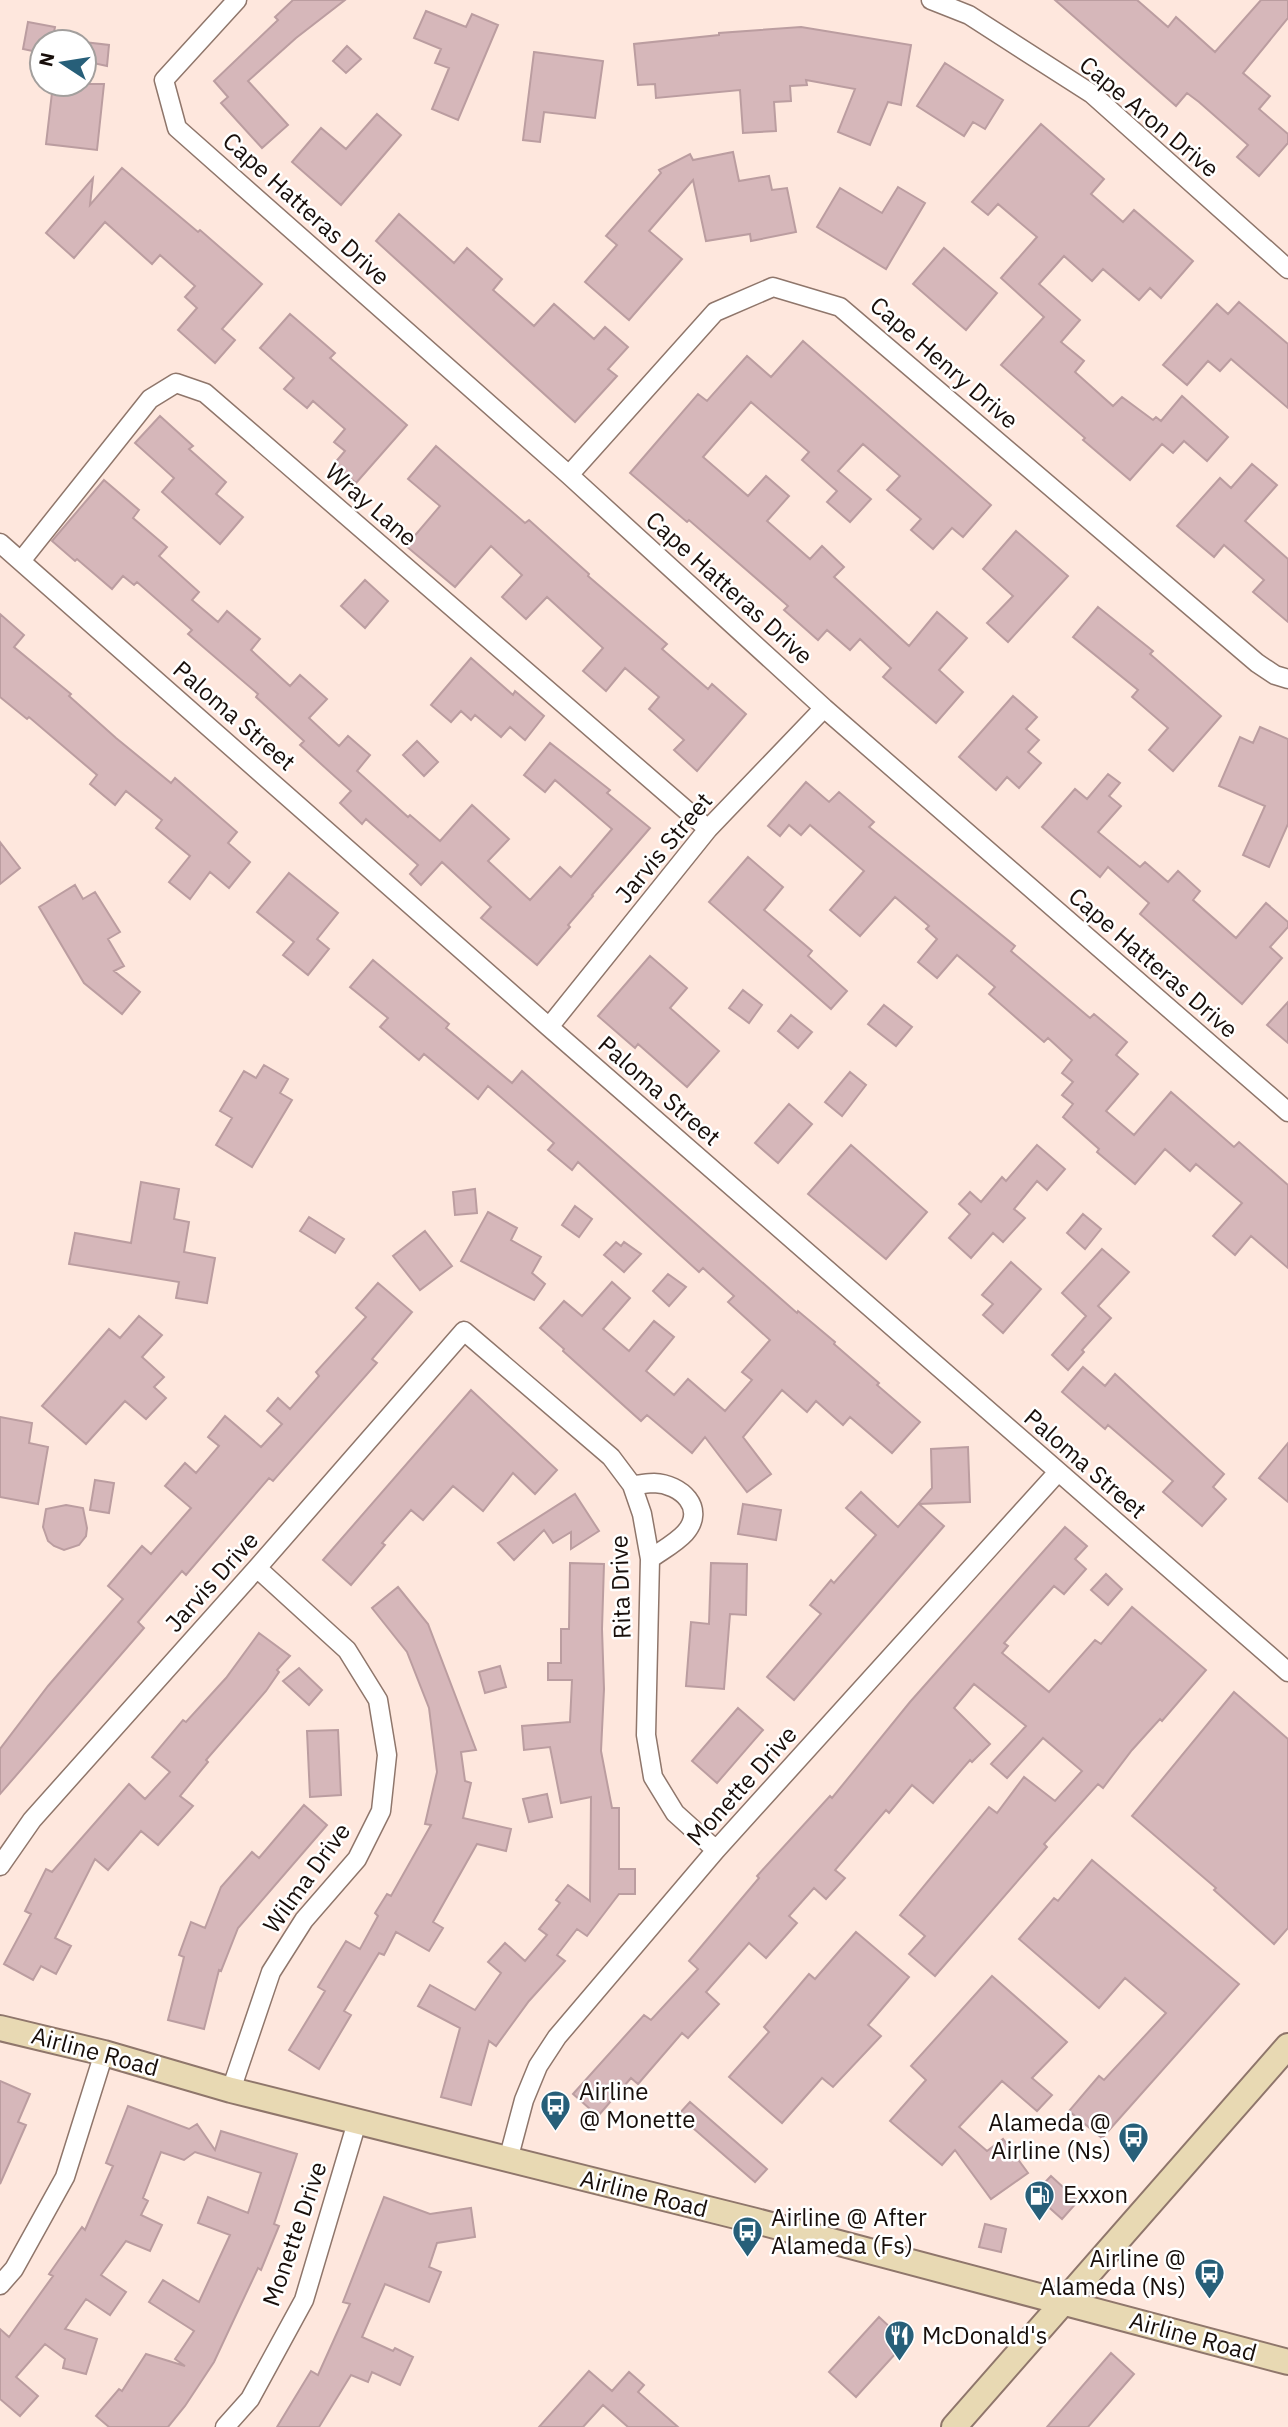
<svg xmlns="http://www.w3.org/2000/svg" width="1288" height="2427" font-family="'IBM Plex Sans',sans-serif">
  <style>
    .building { fill: #d6b7ba; stroke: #bb9da0; stroke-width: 2 }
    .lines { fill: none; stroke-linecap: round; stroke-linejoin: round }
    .minor-casing { stroke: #8f766b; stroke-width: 21 }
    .secondary-casing { stroke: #8f766b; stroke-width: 28 }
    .minor { stroke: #fff; stroke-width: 18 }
    .secondary { stroke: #e8d9b3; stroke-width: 24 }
    .labels { text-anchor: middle; stroke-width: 5; stroke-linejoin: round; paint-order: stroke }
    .street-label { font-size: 24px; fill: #180f0b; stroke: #fff }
    .poi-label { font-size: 24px; fill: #180f0b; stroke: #fff; text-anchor: start }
  </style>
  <rect width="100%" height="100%" fill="#fee7dd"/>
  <!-- building -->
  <path class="building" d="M293,0h52l-49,38 -48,43 40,44 -26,23 -41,-45 7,-6 -14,-16 64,-61 -3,-3z
    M1055,0h82l31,27 8,-10 39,35 46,-52h27v18l-45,55 27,23 -11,13 29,25v9l-29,33 -22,-19 11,-12 -49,-43 -12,-9 -11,13z
    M426,11l40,16 6,-13 26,11 -40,95 -26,-11 17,-41 -14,-5 6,-14 -27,-11z
    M28,22l27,5 -3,15h-10v11l-19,-4z
    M801,27l110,18 -10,60 -13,-3 -18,43 -32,-13 17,-43 -49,-9 1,5 -17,1 1,15 -17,1 2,29 -33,2 -3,-43 -84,8 -1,-14 -17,1 -4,-41 85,-9v-2z
    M84,42l25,3 -2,21 -23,-5z
    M347,46l14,13 -15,14 -13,-12z
    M534,52l69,9 -8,57 -51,-6 -4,30 -17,-2z
    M945,63l58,37 -18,29 -12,-7 -9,14 -47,-30z
    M53,84h51l-7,66 -51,-6z
    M377,114l24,21 -60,70 -49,-43 29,-34 25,21z
    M1041,124l63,55 -13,15 32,28 11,-12 59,51 -32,37 -11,-10 -11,12 -36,-31 -11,12 -28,-25 -25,28 41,36 -19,22 23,19 -9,11 38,34 9,-9 31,23 3,-3 5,4 21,-25 46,41 -21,24 -23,-20 -11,12 -11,-9 -32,36 -47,-40 2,-2 -84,-73 43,-48 -43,-39 36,-41 -39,-33 -10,11 -16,-13z
    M733,152l6,29 30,-5 3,14 15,-2 9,44 -45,9 -1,-7 -44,7 -13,-61 -44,51 33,28 -53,61 -44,-38 32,-37 -11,-9 55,-63 -2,-3 31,-16 3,6z
    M122,168l76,64 2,-2 62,54 -40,45 13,11 -20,23 -37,-33 19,-22 -12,-11 10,-11 -35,-31 -8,9 -47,-42 -31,36 -28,-25 47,-55 -3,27z
    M898,187l27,16 -39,66 -69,-42 23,-39 42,25z
    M399,214l55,49 13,-15 35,31 -9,11 41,36 20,-22 40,35 11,-12 23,20 -20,22 9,7 -42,46 -199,-181z
    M944,248l53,45 -31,37 -53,-46z
    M1239,302l49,42v64l-57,-49 -11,12 -12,-10 -21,24 -24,-20 54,-61 11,10z
    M290,314l45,39 -5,5 77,67 -51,58 -22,-19 11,-13 -11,-9 11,-13 -32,-28 -6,7 -23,-19 10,-11 -34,-30z
    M803,341l188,164 -28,32 -11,-9 -19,21 -22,-19 10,-11 -34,-29 13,-14 -37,-32 -25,27 33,28 -21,23 -23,-20 10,-11 -35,-31 7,-8 -58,-50 -48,55 45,39 18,-20 23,20 -22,25 43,38 12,-13 22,21 -10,10 75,69 28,-34 30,26 -28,32 24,22 -27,31 -53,-46 8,-9 -31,-29 -10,11 -23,-20 -9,10 -34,-30 4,-4 -99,-86 -2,2 -57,-49 68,-79 9,7 40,-45 24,21z
    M160,416l33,30 -4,3 37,33 -10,12 27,23 -23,27 -58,-52 12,-14 -39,-35z
    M436,446l89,77 4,-3 60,54 -1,2 79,68 -5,5 46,40 4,-5 34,30 -49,57 -23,-21 10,-10 -35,-31 10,-12 -34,-29 -19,23 -23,-20 20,-23 -56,-51 -21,22 -24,-22 20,-22 -31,-29 -36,41 -49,-41 34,-40 -32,-27z
    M1252,464l25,21 -32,36 43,38v63l-35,-30 11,-12 -40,-35 -10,12 -37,-31 43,-48 11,10z
    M104,480l35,30 -6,8 34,29 -8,9 40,36 -7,8 26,22 9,-11 33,28 -9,11 39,36 10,-11 27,24 -18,19 30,28 9,-10 22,19 -13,16 51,46 2,-2 30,26 32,-36 37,34 -21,22 42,39 30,-33 11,10 41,-48 -57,-49 -10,12 -21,-17 26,-32 60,47 -3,3 43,35 -58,67 1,1 -25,29 2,2 -33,38 -56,-47 10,-11 -49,-45 -21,23 -11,-11 8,-9 -52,-46 -4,5 -22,-21 11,-12 -51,-46 4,-4 -48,-44 2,-3 -70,-60 4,-4 -55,-48 -3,3 -11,-9 -11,13 -35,-30 -2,2 -23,-20z
    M1016,531l52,45 -60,66 -21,-19 26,-27 -30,-27z
    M365,580l23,21 -23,27 -24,-22z
    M1098,607l55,44 -3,3 71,62 -48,55 -24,-21 19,-22 -36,-31 6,-7 -65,-53z
    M0,614l24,21 -10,12 57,47 -2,2 47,42 55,45 4,-5 62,54 -9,11 22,19 -21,26 -19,-16 -20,27 -21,-17 21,-26 -34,-28 6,-8 -36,-29 -11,14 -25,-21 7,-9 -68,-58 -2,2 -27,-22z
    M471,658l42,37 2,-4 29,25 -19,24 -15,-13 -9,10 -26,-22 -4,5 -10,-9 -10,11 -20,-17z
    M1013,696l24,21 -11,12 13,11 -11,12 13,11 -22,25 -12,-11 -11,13 -37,-33z
    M1260,727l28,12v85l-19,43 -26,-12 22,-49 -46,-20 21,-49 13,6z
    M417,741l21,21 -14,14 -21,-21z
    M1108,774l12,9 -11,13 12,10 -23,26 42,35 5,-5 23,20 10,-11 22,20 -7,9 43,38 30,-35 22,19v5l-18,20 12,11 -40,46 -102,-90 9,-11 -41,-36 -8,10 -58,-50 33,-38 12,10z
    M806,782l23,20 10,-10 35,30 -5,5 146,119 -4,5 79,67 4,-4 33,28 -11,13 22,19 -32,37 28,24 37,-43 63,55 5,-5 49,43v83l-37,-32 -16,19 -22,-19 29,-33 -46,-39 -6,7 -25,-22 -30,35 -38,-32 2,-3 -36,-32 10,-13 -11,-9 11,-13 -11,-9 10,-13 -24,-22 -4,4 -55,-48 6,-7 -38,-32 -20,23 -19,-16 19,-23 -11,-10 3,-3 -34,-29 -35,39 -30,-26 34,-39 -54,-46 -9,10 -12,-10 -9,11 -12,-10z
    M0,842l20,26 -20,16z
    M748,857l35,30 -19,23 48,41 -4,5 39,35 -16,18 -122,-107z
    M289,873l49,40 -21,26 12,10 -21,26 -25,-20 11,-13 -37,-30z
    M75,885l8,14 12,-7 25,40 -12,7 16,27 -10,5 26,21 -18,22 -38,-31 -45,-76z
    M650,956l37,32 -17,20 49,43 -32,36 -49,-43 -3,4 -37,-32z
    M373,960l76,64 -3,4 66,55 10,-12 275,242 1,-2 37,31 -1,2 45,39 -2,2 43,37 -28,31 -42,-36 -7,8 -27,-24 -9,11 -25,-22 -39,47 28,37 -24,18 -42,-55 -13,16 -45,-38 -6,6 -78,-70 1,-2 -24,-21 24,-27 18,15 30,-34 18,16 -27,31 26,22 25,-30 20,16 -28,34 28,24 14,-16 37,32 27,-31 -10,-8 28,-32 -42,-38 6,-6 -31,-28 -4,4 -121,-110 -6,8 -24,-20 6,-7 -66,-57 -10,13 -54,-45 -5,6 -39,-33 8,-9 -38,-31z
    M743,990l19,15 -13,18 -20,-15z
    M1288,1002v41l-21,-18z
    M884,1005l28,22 -16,19 -28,-22z
    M791,1015l21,17 -14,16 -20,-17z
    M264,1065l24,14 -8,14 12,7 -40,67 -36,-22 16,-27 -12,-7 24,-40 12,7z
    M850,1072l16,13 -24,31 -17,-14z
    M789,1104l23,20 -34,39 -23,-20z
    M851,1145l76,67 -41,47 -78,-65z
    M1037,1145l28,24 -18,21 -10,-9 -23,28 11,9 -22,24 -10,-9 -22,25 -22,-20 21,-24 -11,-10 11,-12 11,10 21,-25 4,4z
    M141,1182l38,7 -5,30 15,3 -5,30 31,6 -8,45 -31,-5 3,-16 -110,-18 6,-31 56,10z
    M475,1189l2,24 -22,2 -2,-23z
    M575,1206l17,13 -13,18 -17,-12z
    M488,1212l29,16 -6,12 30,17 -9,16 13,11 -11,16 -73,-39z
    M1083,1214l18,15 -16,20 -18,-16z
    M309,1217l35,22 -9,14 -35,-22z
    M425,1231l27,35 -32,24 -27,-34z
    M616,1242l5,4 3,-4 17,12 -17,18 -20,-17z
    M1102,1249l27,23 -31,34 13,12 -29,32 2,2 -16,18 -16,-15 34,-39 -24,-23z
    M1011,1262l30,27 -38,44 -20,-18 10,-11 -11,-9z
    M668,1274l18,13 -17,19 -16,-15z
    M378,1283l34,29 -40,47 5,4 -104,118 -4,-3 -83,97 -4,-4 -44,51 6,6 -144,166v-45l48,-63 75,-87 -15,-13 34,-40 9,8 40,-46 -26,-22 20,-23 11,10 23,-27 -11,-9 17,-21 36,31 21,-23 -15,-13 11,-13 12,11 29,-33 -3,-4 50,-55 -10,-9z
    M139,1316l23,19 -20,22 22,20 -10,10 12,11 -20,21 -21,-18 -39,43 -44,-38 67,-77 11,9z
    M1083,1367l22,19 10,-12 109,100 -11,13 13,12 -24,27 -39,-34 10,-11 -65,-56 -3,4 -43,-37z
    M471,1390l86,80 -22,24 -22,-21 -30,38 -30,-25 -30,34 -12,-10 -29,33 3,2 -34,40 -28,-25z
    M0,1417l32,6 -3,20 19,4 -10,57 -38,-7z
    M1288,1443v59l-29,-24z
    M968,1447l2,55 -51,2 25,22 -150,174 -27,-23 54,-63 -11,-9 21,-25 3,3 42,-48 -30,-27 15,-16 37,35 34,-39 -1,-39z
    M95,1480l19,3 -5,30 -19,-3z
    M575,1494l24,37 -28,18v-17l-18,11 -9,-13 -30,30 -16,-17z
    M743,1504l38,6 -5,30 -38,-6z
    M66,1505l17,3 4,20 -1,8 -7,9 -15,5 -10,-4 -6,-5 -5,-14 3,-18z
    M1065,1527l22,19 -12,13 11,10 -22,25 -10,-8 -50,57 4,3 -6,7 47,39 46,-52 6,4 31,-37 74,63 -44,51 -2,-2 -28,31 -29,38 -5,-4 -54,60 3,3 -112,129 -26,-22 16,-18 -25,-21 89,-108 8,6 27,-36 31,24 27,-30 -39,-33 -36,40 -16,-14 35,-38 -52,-42 -20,24 36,36 -18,18 -2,-2 -37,43 -21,-18 -23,28 -3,-3 -51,60 10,8 -19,21 -12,-11 -25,28 8,7 -31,35 -17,-15 -43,49 13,12 -31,34 -6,-5 -44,51 -7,-6 -33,38 -25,-22 71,-79 7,5 47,-51 -9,-8 70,-83 -2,-2 73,-80 2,2 78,-96z
    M570,1563l34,1 -2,65 2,60 -3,62 11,57h7v61h16v25h-16l-32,42 -10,-7 -20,26 8,6 -36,40 -33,45 -7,-5 -18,64 -30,-8 19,-69 -42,-22 12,-21 45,25 26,-37 -13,-11 17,-19 20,18 22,-26 -8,-6 21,-26 -4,-3 12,-15 22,16 1,-104 -30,6 -11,-56 -26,3 -2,-24 48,-4 2,-42h-24v-17h13v-34h8z
    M711,1563l36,1 -1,51 -16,-1 -6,75 -38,-3 5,-64 18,2z
    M1106,1574l16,15 -14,16 -17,-15z
    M398,1587l30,37 48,126 -15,2 4,29 6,2 -8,35 48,11 -5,22 -29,-7 -44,78 10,6 -14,23 -33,-19 -12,23 -5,-2 -35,58 7,4 -32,54 -30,-19 36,-59 -7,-4 28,-46 14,8 18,-33 -3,-3 12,-19 4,2 40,-71 -6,-1 12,-52 -8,-64 -22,-56 -35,-44z
    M259,1633l31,23 -13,14 2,2 -13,19 -60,69 2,2 -28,34 13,10 -35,39 -17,-14 -33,39 -13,-11 -40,79 16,8 -15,28 -15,-8 -8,14 -29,-16 27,-50 -6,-3 21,-42 6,3 77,-88 16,15 25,-27 -18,-15 31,-37 3,2 40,-44z
    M500,1666l6,21 -21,6 -6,-21z
    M299,1668l23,22 -13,15 -26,-24z
    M1234,1692l54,47v189l-14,16 -60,-54 2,-2 -84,-72z
    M738,1708l25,22 -46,53 -25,-22z
    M338,1730l3,65 -31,2 -3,-66z
    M547,1794l5,23 -23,5 -6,-23z
    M304,1805l23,20 -89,103 -17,43 -2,-1 -15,59 -36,-9 16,-63 -5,-2 12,-33 14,6 16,-41 31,-35 7,6z
    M1092,1860l147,124 -137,154 -33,-27 30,-35 5,4 62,-67 -41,-35 -26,30 -80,-69 35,-41 4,3z
    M856,1932l53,45 -41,48 13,11 -48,51 -11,-9 -40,45 -53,-46 40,-45 -5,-5 45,-53 6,5z
    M992,1976l75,66 -35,36 20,17 -15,16 -35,-30 -43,46 28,24 16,-12 25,34 -37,26 -36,-49 -13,15 -52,-44 36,-41 -15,-14z
    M0,2081l30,13 -12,28 8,3 -26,59z
    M690,2102l77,67 -12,13 -77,-67z
    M128,2106l61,23 8,-5 18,26 6,-19 76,23 -23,70 5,2 -18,44 -3,-2 -44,94 -29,44 -17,21h-59l-13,-11 23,-27 3,2 24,-37 39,12 -10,-7 19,-28 -45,-29 14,-22 36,22 31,-67 -32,-12 10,-26 40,16 13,-40 -66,-21 -11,8 -23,-8 -18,46 5,3 -7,14 21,10 -12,26 -24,-10 -25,34 25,17 -16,23 -24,-16 -21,30 32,10 -11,35 -23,-6 2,-9 -20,-15 -29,33 22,19 -18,20 -20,-17v-70l9,8 44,-61 -4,-2 33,-47 3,3 28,-64 -7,-3z
    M1051,2176l27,25 -16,18 -28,-25z
    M384,2197l46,17 41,-6 4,29 -38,6 -8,24 12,5 -12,30 -44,-18 -23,53 31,14 2,-3 18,9 -13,28 -28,-13 -4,10 -17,-7 -32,52h-42l34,-56 7,4 32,-71 -7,-2z
    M985,2224l21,5 -5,23 -22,-5z
    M879,2317l27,25 -50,55 -27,-25z
    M1111,2353l23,21 -46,53h-41z
    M589,2371l23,20 17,-19 15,13 -6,7 40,35h-50l-25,-22 -20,22h-44z"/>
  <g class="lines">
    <defs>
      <path id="minor" d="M237,0l-73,80 13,48 392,347 255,233 464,404
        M931,0l38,15 123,79 196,175
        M569,475l146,-163 58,-25 67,20 417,356 18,12 13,4
        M0,543l549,484 739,645
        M21,561l129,-162 26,-16 29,10 503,436
        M549,1027l159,-198 116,-121
        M632,1485c7,0 15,-2 22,-2 27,1 53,25 31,50 -9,10 -24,18 -35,26
        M0,1866l32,-46 225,-252 207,-237 147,126 21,28 10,29 8,45 -4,176 7,42 22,36 41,37
        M231,2090l40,-118 33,-52 53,-61 24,-48 6,-56 -9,-55 -31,-50 -90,-82
        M508,2160l16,-60 14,-34 19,-29 159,-187 342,-378
        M0,2285l14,-16 51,-92 39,-124
        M225,2427l25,-28 54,-99 53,-178"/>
      <path id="secondary" d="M0,2028l104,25 127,37 525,131 532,141
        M954,2427l334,-381"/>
    </defs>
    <!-- minor casing -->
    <use href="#minor" class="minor-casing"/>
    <!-- secondary casing -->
    <use href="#secondary" class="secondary-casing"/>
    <!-- minor -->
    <use href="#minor" class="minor"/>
    <!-- secondary -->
    <use href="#secondary" class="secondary"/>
  </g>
  <!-- icons -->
  <defs>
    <symbol id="bus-pin" viewBox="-11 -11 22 30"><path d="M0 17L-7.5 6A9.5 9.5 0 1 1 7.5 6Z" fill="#275f79" stroke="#fff"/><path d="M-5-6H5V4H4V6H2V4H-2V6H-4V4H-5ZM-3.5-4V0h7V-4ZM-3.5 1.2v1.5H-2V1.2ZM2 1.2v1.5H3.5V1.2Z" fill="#fff"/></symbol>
    <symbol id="fuel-pin" viewBox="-11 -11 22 30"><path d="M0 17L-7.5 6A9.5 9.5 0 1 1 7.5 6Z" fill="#275f79" stroke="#fff"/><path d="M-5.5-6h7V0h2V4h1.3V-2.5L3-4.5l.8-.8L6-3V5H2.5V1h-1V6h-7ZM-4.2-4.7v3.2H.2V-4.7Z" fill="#fff"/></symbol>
    <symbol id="restaurant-pin" viewBox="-11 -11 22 30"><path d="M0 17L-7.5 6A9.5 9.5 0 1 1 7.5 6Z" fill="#275f79" stroke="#fff"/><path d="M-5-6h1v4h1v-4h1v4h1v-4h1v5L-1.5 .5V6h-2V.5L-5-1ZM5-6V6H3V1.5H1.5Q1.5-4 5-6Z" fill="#fff"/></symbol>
  </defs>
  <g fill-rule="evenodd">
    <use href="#bus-pin" x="538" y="2088" width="35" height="47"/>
    <use href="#bus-pin" x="1116" y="2120" width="35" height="47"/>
    <use href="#fuel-pin" x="1022" y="2178" width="35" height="47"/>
    <use href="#bus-pin" x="730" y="2214" width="35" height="47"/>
    <use href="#bus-pin" x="1192" y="2256" width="35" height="47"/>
    <use href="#restaurant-pin" x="882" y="2318" width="35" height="47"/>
  </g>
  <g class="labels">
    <!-- street labels -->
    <g class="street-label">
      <text transform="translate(1149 117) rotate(40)" y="8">Cape Aron Drive</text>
      <text transform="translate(306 209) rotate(42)" y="8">Cape Hatteras Drive</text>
      <text transform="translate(944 363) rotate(41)" y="8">Cape Henry Drive</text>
      <text transform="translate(371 505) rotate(41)" y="8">Wray Lane</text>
      <text transform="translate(729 588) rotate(42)" y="8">Cape Hatteras Drive</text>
      <text transform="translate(234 716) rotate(41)" y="8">Paloma Street</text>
      <text transform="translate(664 848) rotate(-50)" y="8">Jarvis Street</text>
      <text transform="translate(1153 963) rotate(41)" y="8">Cape Hatteras Drive</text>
      <text transform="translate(659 1091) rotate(41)" y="8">Paloma Street</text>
      <text transform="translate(1085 1464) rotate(41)" y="8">Paloma Street</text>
      <text transform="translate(212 1582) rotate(-48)" y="8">Jarvis Drive</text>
      <text transform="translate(621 1587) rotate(-92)" y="8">Rita Drive</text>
      <text transform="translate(742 1786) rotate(-48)" y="8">Monette Drive</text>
      <text transform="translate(307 1878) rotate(-54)" y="8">Wilma Drive</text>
      <text transform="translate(95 2052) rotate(15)" y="8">Airline Road</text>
      <text transform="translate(644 2194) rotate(14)" y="8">Airline Road</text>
      <text transform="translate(295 2234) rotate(-71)" y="8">Monette Drive</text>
      <text transform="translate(1193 2337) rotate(15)" y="8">Airline Road</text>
    </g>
    <!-- poi labels -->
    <g class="poi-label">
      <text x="579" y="2100">Airline<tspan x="579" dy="28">@ Monette</tspan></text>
      <text x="1111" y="2131" text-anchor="end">Alameda @<tspan x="1111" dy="28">Airline (Ns)</tspan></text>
      <text x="1063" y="2203">Exxon</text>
      <text x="771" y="2226">Airline @ After<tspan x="771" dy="28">Alameda (Fs)</tspan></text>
      <text x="1186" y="2267" text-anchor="end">Airline @<tspan x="1186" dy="28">Alameda (Ns)</tspan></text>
      <text x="922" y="2344">McDonald's</text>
    </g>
  </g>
  <!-- north arrow -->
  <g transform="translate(63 63) rotate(282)"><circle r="33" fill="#ffffff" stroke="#a39f9d" stroke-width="2"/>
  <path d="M0-5L12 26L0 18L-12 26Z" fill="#275f79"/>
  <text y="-10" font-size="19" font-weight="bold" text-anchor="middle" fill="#180f0b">N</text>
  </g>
</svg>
